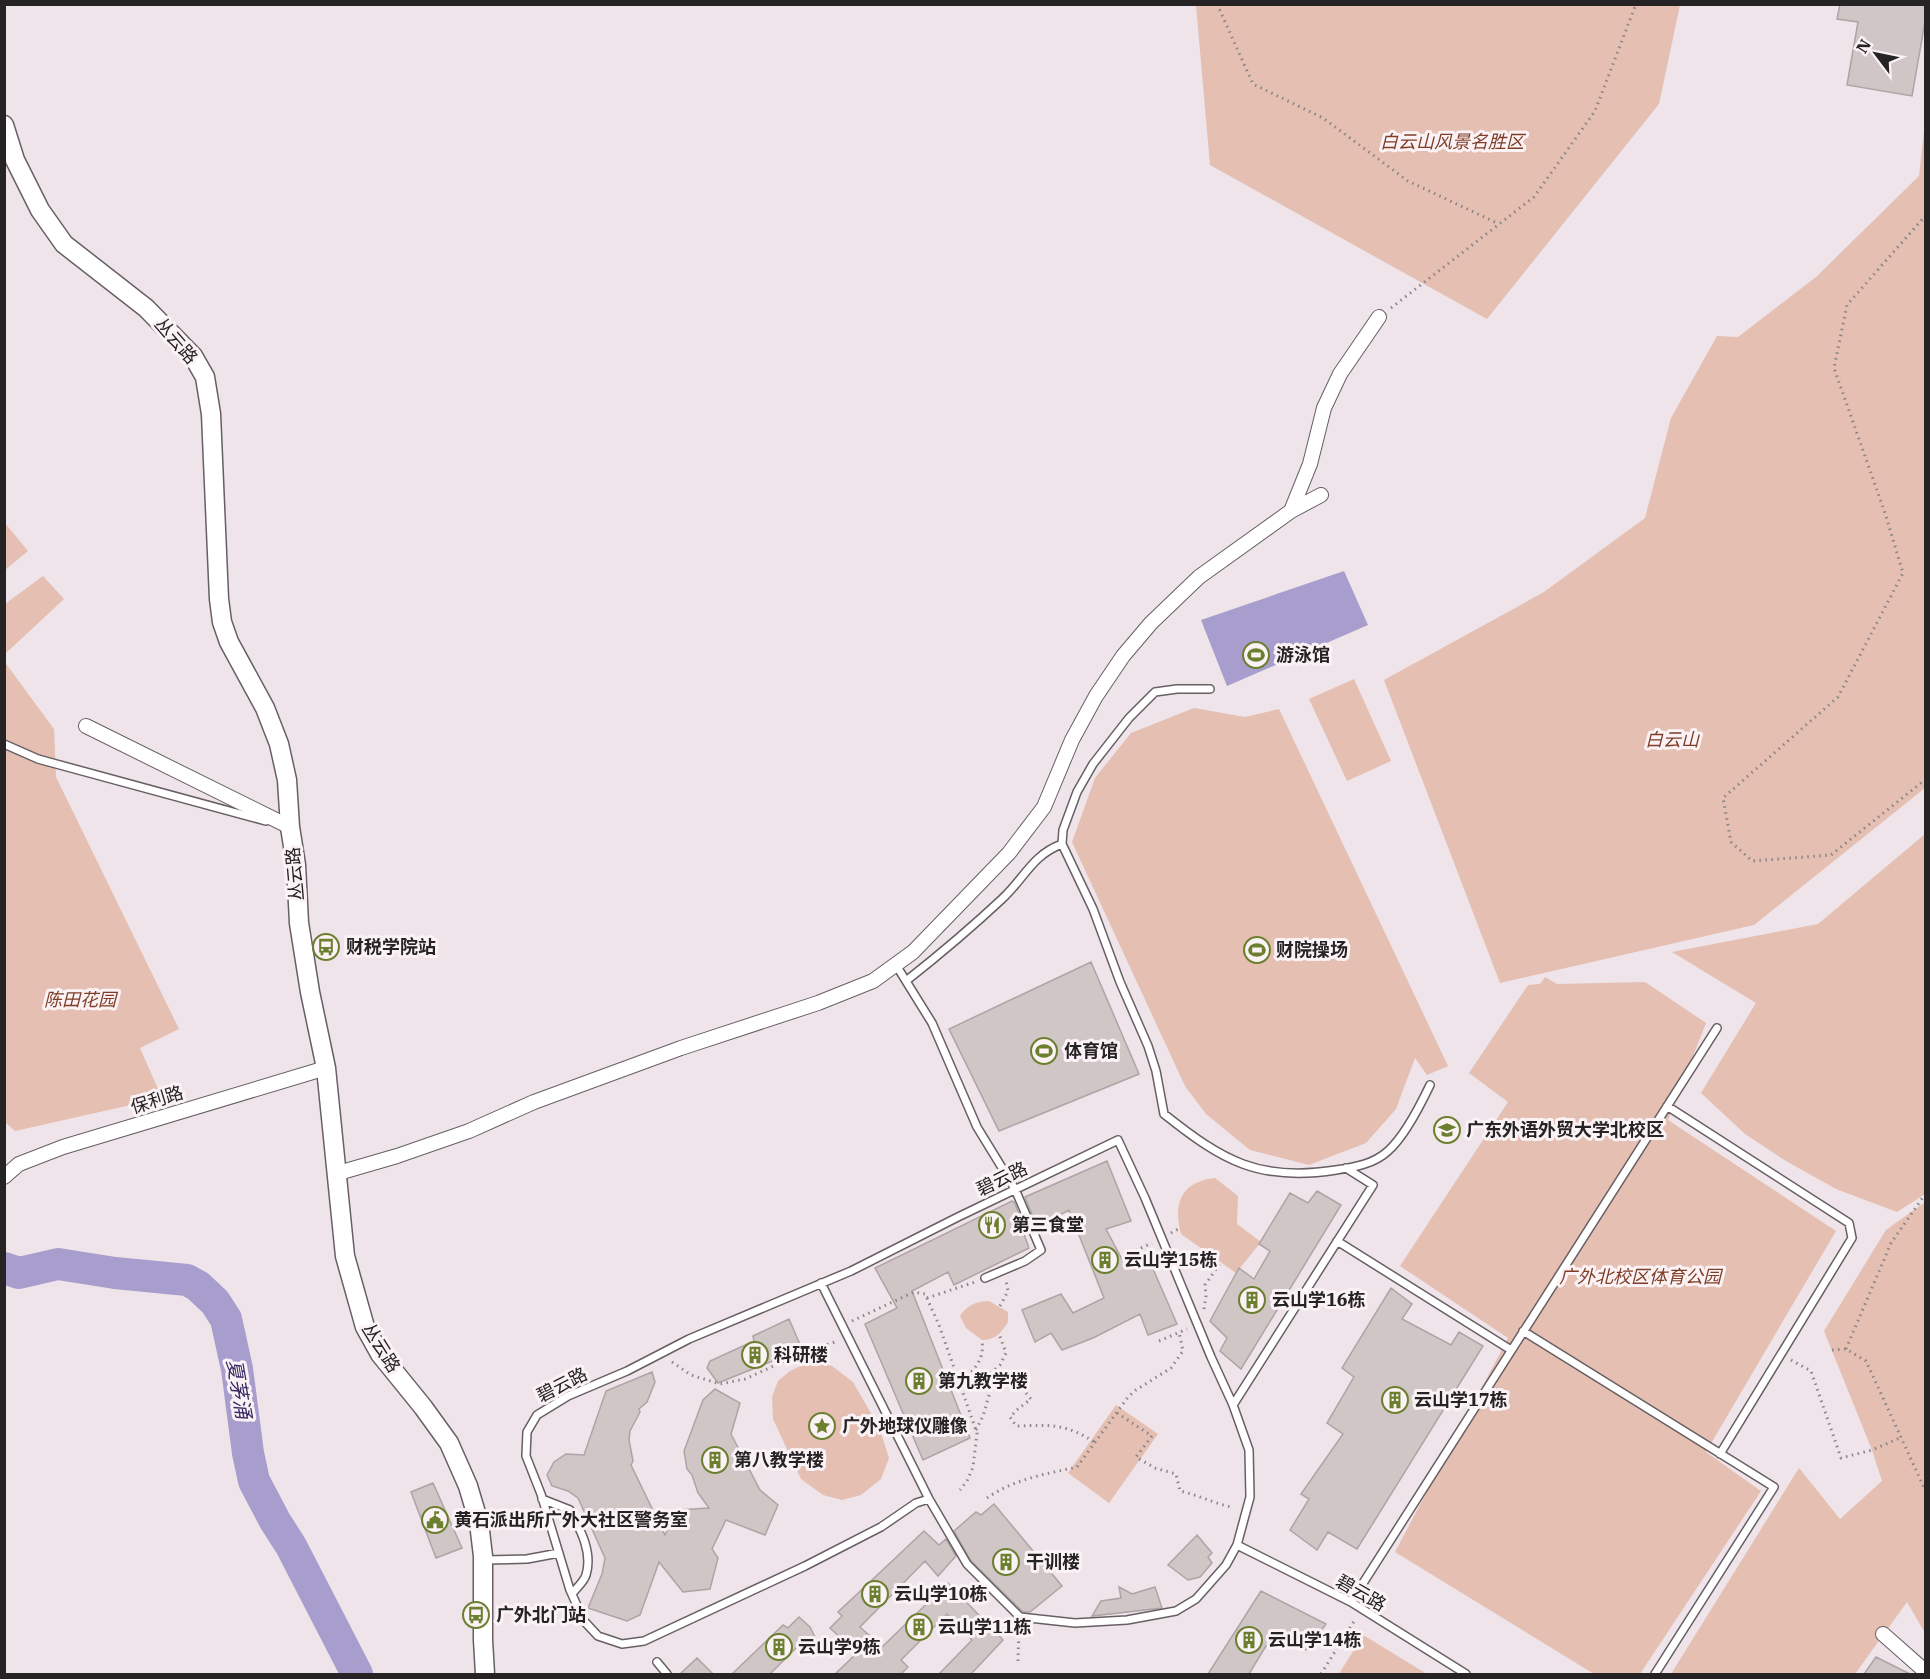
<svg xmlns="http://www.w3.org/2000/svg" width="1930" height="1679" font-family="'IBM Plex Serif','Noto Sans SC',serif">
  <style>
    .green { fill: #e4bfb2 }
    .water { fill: #a79ecd }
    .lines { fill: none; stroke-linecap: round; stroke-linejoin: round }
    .river { stroke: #a79ecd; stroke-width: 32 }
    .building { fill: #d0c6c6; stroke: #aea4a5; stroke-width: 1.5 }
    .service-casing { stroke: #675f63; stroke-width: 10 }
    .minor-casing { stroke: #675f63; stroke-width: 16 }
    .tertiary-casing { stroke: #675f63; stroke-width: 21 }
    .path { stroke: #8b8588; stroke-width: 3; stroke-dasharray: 1.5 4.5; stroke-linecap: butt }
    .service { stroke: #fff; stroke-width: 7 }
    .minor { stroke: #fff; stroke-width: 14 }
    .tertiary { stroke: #fff; stroke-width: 18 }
    .labels { text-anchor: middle; stroke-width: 6; stroke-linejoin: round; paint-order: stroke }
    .park-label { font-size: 18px; font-style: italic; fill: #7e3d24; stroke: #fbf2f6 }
    .street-label { font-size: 18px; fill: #262325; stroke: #fbf2f6 }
    .poi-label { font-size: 18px; font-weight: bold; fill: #262325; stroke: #fbf2f6; text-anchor: start }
    .water-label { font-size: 20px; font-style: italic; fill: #3a2a64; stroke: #fbf2f6 }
  </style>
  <rect width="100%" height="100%" fill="#eee4e9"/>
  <!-- green -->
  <path class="green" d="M1196,5v-1l484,1 -21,99 -172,215 -277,-154z
    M1925,123v665l-171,137 -254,58 -116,-303 160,-88 101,-74 26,-100 46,-82 21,1 78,-60 103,-101z
    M4,522l24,29 -23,19h-1z
    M43,576l21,23 -59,55v-50z
    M4,661l50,68 2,48 123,252 -39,19 22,50 -147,33 -11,-10z
    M1354,679l37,82 -44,20 -38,-82z
    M1194,708l51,9 34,-8 169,357 -21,9 -12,-17 -19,51 -30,34 -57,22 -59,-15 -44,-36 -21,-28 -113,-244 23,-64 36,-45z
    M1925,834v360l-28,18 -61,-23 -50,-28 -41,-27 -44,-41 55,-90 -84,-51 146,-28z
    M1545,977l12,7 88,-2 61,41 -38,97 168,111 -130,221 55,39 -121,183h-46l-199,-122 113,-214 -108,-72 108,-164 -39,-29 59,-88 12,-1z
    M1215,1178l23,18 -1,28 24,18 -25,31 -55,-39c-8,-31 0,-52 34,-56z
    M1925,1202v431l-18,-31 -52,72h-184l128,-206 41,51 42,-38 -10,-31 -48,-119 62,-101z
    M989,1301l19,11v10c-7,11 -13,18 -26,18l-16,-12 -6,-12c8,-12 16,-14 29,-15z
    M811,1361l21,5 21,16 26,45 10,31 -8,21 -20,16 -19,5 -19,-5 -22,-16 -28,-60 -1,-22 6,-16 12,-10z
    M1116,1405l42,29 -49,69 -41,-30z
    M1363,1635l64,39h-88z"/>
  <!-- water -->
  <path class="water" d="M1344,571l24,54 -141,61 -26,-66z"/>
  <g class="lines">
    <!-- river -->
    <path class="river" d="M4,1268l15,5 39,-9 57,9 72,7 11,6 17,16 11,17 11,50 11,84 6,28 21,40 16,25 66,128"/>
  </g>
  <!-- building -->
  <path class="building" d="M1840,4h86v12l-14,80 -65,-11 11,-63 -21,-3z
    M1091,962l48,112 -140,57 -50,-102z
    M1107,1161l24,60 -25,8 19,36 22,-10 30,69 -29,11 -8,-21 -47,24 -31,12 -11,-17 -16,9 -13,-32 39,-16 12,19 31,-15 -35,-88 -32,17 -12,-30z
    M1317,1191l24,14 -100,164 -21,-18 7,-13 -17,-17 29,-53 15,11 16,-28 -11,-7 31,-51 18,10z
    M1012,1201l2,1 13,30 -3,2 5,14 -75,37 -6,-13 -36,19 58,147 -47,22 -58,-136 32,-16 -22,-40z
    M1391,1288l21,16 -10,15 49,26 8,-13 24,14 -126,203 -29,-17 -11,18 -27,-20 19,-31 -8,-5 42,-60 -16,-11 27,-46 -12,-9z
    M789,1319l13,30 -84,34 -11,-15 3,-7 44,-20 -1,-5z
    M652,1372l3,10 -8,20 -8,7 1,3 -10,19 -1,9 4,21 -2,4 34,70 12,-25 32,-2 -11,-15 -6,-18 -5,-6 -3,-18 19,-51 12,-11 25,14 -9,31 29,56 18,15 -13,30 -39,-15 -14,29 6,9 -8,31 -27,3 -24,-30 -19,53 -13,6 -39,-13 14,-34 3,-16 -27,-60 -10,-7 -16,-5 -5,-11 7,-13 12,-8 18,1 22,-64z
    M433,1483l29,65 -26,10 -25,-66z
    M994,1504l68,82 -32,26h-7l-52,-51 -17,-30 22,-19 5,3z
    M924,1531l15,14 7,-6 10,17 -18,20 -13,-15 -65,66 22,20 66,-64 55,57 -32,34h-32l33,-34 -25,-26 -46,46 7,7 -7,7h-66l22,-21 -27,-25 12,-12 -4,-4z
    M1197,1535l15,18 -4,4 4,6 -12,14 -12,3 -20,-15z
    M1119,1587l13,7 23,-7 7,21 -70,8 9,-15 20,-3z
    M1261,1591l65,33 -20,26 -31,-19 -26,43h-41z
    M799,1617l11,10 6,12 -11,11 -5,-6 -30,30h-38l51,-49 5,3z
    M1876,1657l34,17h-46z
    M697,1658l16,16h-33z"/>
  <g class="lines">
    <defs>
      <path id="service" d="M1210,689h-33l-22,3 -26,26 -36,46 -16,28 -14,38 -1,14 31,65 27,73 28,64 8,25 8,43c59,47 95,68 172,56 19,-3 38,-6 52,-19 17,-15 32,-45 42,-66
        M4,744l34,15 228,62
        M896,965l36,58 45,104 38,62 26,61 -16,11 -40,17
        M906,981c33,-26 65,-53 96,-82 22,-20 30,-44 60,-55
        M1667,1106l182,117 3,15 -132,216
        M1118,1140l27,58 66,159 22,48 16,45 1,47 -13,48 -11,20 -30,34 -20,12 -49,9 -52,3 -55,-6 -53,-53 -38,-65 -13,4 -35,24 -76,39 -161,75 -22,3 -24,-8 -14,-15 -14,-31 -29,-96 -15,-38 1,-24 10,-17 31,-19 59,-25 62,-32 162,-68 107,-54z
        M1337,1241l174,109
        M821,1283l108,216
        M1523,1331l251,156 -119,187
        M1233,1405l140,-220 -27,-17
        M542,1499l28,11c10,19 23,42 16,65 -2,7 -10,13 -14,19
        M1237,1545l114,57 115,72
        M484,1560l43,-1 32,-6
        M1351,1602l366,-574
        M657,1662l10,12"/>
      <path id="minor" d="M1291,511l19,-47 14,-56 16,-34 39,-57
        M86,726l204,101
        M335,1174l62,-18 72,-25 65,-29 147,-54 137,-45 55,-22 40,-29 96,-99 35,-46 28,-67 24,-44 27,-40 28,-33 48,-46 92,-66 30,-16
        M4,1177l15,-13 44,-17 263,-79
        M1883,1634l43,38"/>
      <path id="tertiary" d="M4,125l11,35 25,50 24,34 82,64 47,48 12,21 6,37 8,185 3,23 7,20 36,66 14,36 8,36 3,47 6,38 3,58 11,69 16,76 19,188 20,71 15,27 43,53 26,36 19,43 11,37 4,33v84l2,34"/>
    </defs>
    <!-- service casing -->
    <use href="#service" class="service-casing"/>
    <!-- minor casing -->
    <use href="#minor" class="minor-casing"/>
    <!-- tertiary casing -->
    <use href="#tertiary" class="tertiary-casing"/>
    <!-- path -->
    <path class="path" d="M1217,4l36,80 70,34 85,63 91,43
      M1926,215l-79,90 -13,63 51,145 18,60 -65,124 -115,101 8,44 21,19 79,-6 95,-76
      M1391,308l143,-111 61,-86 41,-107
      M1171,1233l9,-5
      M1130,1253l22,-10
      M927,1298l48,-16
      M1000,1306l8,-15 -2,-11
      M1204,1309l2,-13 -1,-11 16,-23
      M852,1321l62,-29 11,2 14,31 38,108 -4,34 -6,14 -7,9
      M1159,1341l28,-12
      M1846,1349l45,-106 35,-50
      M1832,1350l14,-1 20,12 60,131
      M1791,1360l20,11 30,87 31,-8 28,-12
      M672,1362l19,13 29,9 25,-5 55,-25 38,-13
      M960,1386c12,-17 25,-23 22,-46
      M1026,1393l5,6 -13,10 -8,8 6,9c35,-1 49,-3 80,17
      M1117,1413l35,23 -16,21 19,11 21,6 4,17c18,4 33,12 51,16
      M976,1430l7,-14 7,-24 -1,-17 11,-10 6,-12 -7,-19
      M987,1498c27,-19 59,-24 90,-31l51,-70 8,-7 35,-22 12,-17 -4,-19
      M1018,1661l1,-34
      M1321,1674l35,-56"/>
    <!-- service -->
    <use href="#service" class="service"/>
    <!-- minor -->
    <use href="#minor" class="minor"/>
    <!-- tertiary -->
    <use href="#tertiary" class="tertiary"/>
  </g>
  <!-- icons -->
  <defs>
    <symbol id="stadium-ring" viewBox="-11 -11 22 22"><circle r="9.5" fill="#fbf2f6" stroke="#6b7f2f" stroke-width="1.5"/><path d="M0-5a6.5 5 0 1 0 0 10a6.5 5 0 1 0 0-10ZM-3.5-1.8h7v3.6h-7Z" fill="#6b7f2f"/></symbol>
    <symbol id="bus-ring" viewBox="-11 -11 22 22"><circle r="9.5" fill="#fbf2f6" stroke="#6b7f2f" stroke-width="1.5"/><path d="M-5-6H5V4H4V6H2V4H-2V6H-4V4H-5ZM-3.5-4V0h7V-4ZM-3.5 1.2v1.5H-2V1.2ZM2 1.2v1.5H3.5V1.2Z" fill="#6b7f2f"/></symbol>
    <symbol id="university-ring" viewBox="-11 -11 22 22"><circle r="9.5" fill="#fbf2f6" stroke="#6b7f2f" stroke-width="1.5"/><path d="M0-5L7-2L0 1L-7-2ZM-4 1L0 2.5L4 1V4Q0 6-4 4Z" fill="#6b7f2f"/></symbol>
    <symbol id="restaurant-ring" viewBox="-11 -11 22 22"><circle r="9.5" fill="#fbf2f6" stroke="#6b7f2f" stroke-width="1.5"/><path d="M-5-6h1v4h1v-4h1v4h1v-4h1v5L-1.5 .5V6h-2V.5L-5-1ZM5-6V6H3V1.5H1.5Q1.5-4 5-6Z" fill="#6b7f2f"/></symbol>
    <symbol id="building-ring" viewBox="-11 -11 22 22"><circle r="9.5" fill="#fbf2f6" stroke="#6b7f2f" stroke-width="1.5"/><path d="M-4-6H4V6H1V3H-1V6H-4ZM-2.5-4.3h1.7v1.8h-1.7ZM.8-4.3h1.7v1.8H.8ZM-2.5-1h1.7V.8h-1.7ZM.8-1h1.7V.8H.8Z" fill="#6b7f2f"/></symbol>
    <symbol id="sight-ring" viewBox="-11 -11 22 22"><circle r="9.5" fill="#fbf2f6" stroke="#6b7f2f" stroke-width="1.5"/><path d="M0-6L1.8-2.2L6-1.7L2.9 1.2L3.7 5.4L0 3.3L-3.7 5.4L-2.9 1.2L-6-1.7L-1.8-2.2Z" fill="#6b7f2f"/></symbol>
    <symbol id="civic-ring" viewBox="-11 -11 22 22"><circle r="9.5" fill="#fbf2f6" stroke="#6b7f2f" stroke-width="1.5"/><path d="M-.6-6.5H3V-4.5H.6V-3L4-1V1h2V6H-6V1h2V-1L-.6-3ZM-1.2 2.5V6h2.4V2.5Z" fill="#6b7f2f"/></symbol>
  </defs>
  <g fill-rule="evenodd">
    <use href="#stadium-ring" x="1241" y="640" width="30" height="30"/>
    <use href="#bus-ring" x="311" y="932" width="30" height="30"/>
    <use href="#stadium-ring" x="1242" y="935" width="30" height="30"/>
    <use href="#stadium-ring" x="1029" y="1036" width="30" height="30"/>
    <use href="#university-ring" x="1432" y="1115" width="30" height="30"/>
    <use href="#restaurant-ring" x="977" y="1210" width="30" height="30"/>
    <use href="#building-ring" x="1090" y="1245" width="30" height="30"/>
    <use href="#building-ring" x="1237" y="1285" width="30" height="30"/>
    <use href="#building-ring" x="740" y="1340" width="30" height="30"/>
    <use href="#building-ring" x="904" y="1366" width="30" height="30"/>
    <use href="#building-ring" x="1380" y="1385" width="30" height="30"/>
    <use href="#sight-ring" x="807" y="1411" width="30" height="30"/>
    <use href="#building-ring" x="700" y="1445" width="30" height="30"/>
    <use href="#civic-ring" x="420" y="1505" width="30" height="30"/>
    <use href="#building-ring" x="991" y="1547" width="30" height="30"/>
    <use href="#building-ring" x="860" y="1579" width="30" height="30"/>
    <use href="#bus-ring" x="461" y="1600" width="30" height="30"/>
    <use href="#building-ring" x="904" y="1612" width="30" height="30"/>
    <use href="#building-ring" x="1234" y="1625" width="30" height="30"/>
    <use href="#building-ring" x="764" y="1632" width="30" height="30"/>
  </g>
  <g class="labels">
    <!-- park labels -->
    <g class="park-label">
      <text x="1452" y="148">白云山风景名胜区</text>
      <text x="1672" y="746">白云山</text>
      <text x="80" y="1006">陈田花园</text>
      <text x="1640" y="1283">广外北校区体育公园</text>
    </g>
    <!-- street labels -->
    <g class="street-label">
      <text transform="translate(176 341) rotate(49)" y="6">丛云路</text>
      <text transform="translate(295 874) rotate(-95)" y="6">丛云路</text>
      <text transform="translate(157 1100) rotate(-17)" y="6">保利路</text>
      <text transform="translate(1002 1179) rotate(-26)" y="6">碧云路</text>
      <text transform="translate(381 1348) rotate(58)" y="6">丛云路</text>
      <text transform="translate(562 1385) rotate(-27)" y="6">碧云路</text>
      <text transform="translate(1361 1593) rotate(30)" y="6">碧云路</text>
    </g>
    <!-- poi labels -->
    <g class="poi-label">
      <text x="1276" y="661">游泳馆</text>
      <text x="346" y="953">财税学院站</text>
      <text x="1276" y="956">财院操场</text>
      <text x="1064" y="1057">体育馆</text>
      <text x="1466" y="1136">广东外语外贸大学北校区</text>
      <text x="1012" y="1231">第三食堂</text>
      <text x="1124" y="1266">云山学15栋</text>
      <text x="1272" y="1306">云山学16栋</text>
      <text x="774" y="1361">科研楼</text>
      <text x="938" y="1387">第九教学楼</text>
      <text x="1414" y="1406">云山学17栋</text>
      <text x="842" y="1432">广外地球仪雕像</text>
      <text x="734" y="1466">第八教学楼</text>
      <text x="454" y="1526">黄石派出所广外大社区警务室</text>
      <text x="1026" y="1568">干训楼</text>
      <text x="894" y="1600">云山学10栋</text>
      <text x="496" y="1621">广外北门站</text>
      <text x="938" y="1633">云山学11栋</text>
      <text x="1268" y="1646">云山学14栋</text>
      <text x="798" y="1653">云山学9栋</text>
    </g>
    <!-- water labels -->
    <g class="water-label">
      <text transform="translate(239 1389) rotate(80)" y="7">夏茅涌</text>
    </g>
  </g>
  <!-- border -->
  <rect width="1930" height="1679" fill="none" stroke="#262325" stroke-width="12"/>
  <!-- north arrow -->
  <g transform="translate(1876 54) rotate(302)" stroke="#fbf2f6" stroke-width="4.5" paint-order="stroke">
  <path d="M0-4.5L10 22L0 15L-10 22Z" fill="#262325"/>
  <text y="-9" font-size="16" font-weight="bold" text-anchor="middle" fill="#262325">N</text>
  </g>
</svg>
